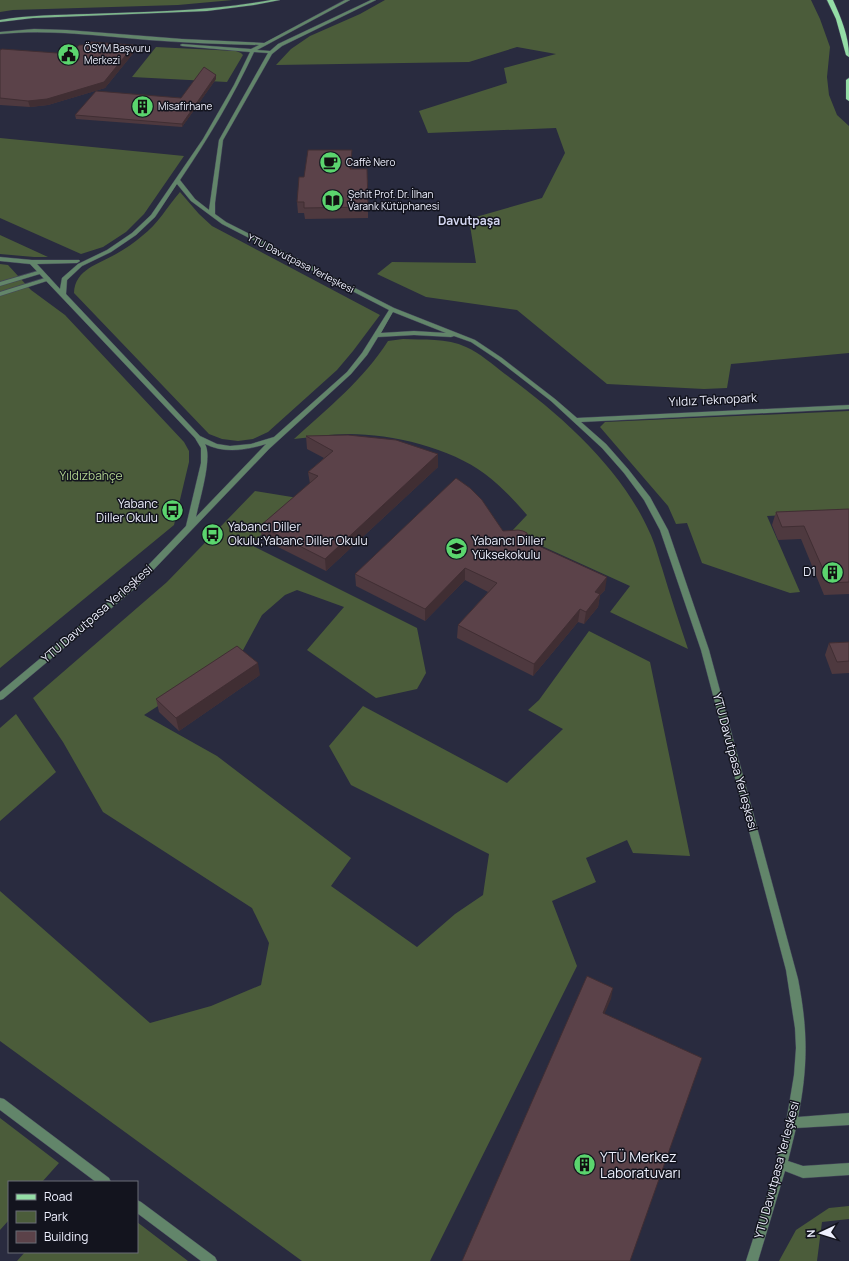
<svg xmlns="http://www.w3.org/2000/svg" width="849" height="1261" font-family="Manrope,sans-serif">
  <style>
    .green { fill: #4b5c3a }
    .lines { fill: none; stroke-linecap: round; stroke-linejoin: round }
    .pedestrian-casing { stroke: #44465a; stroke-width: 1 }
    .minor-casing { stroke: #44465a; stroke-width: 1 }
    .secondary-casing { stroke: #44465a; stroke-width: 1 }
    .primary-casing { stroke: #44465a; stroke-width: 1 }
    .pedestrian { fill: #62856a; fill-rule: evenodd }
    .minor { fill: #62856a; fill-rule: evenodd }
    .secondary { fill: #7eb78c; fill-rule: evenodd }
    .primary { fill: #94dda6; fill-rule: evenodd }
    .wall { fill: #4e393f }
    .shaded-wall { fill: #402e33 }
    .building { fill: #5b4249; stroke: #402e33 }
    .labels { text-anchor: middle; stroke-width: 3; stroke-linejoin: round; paint-order: stroke }
    .far-poi-label { font-size: 10px; fill: #edeffd; stroke: #13141e; text-anchor: start }
    .far-street-label { font-size: 10px; fill: #edeffd; stroke: #13141e }
    .far-quarter-label { font-size: 12px; font-weight: bold; fill: #d4d7f2; stroke: #13141e }
    .street-label { font-size: 12px; fill: #edeffd; stroke: #13141e }
    .park-label { font-size: 12px; fill: #afd08e; stroke: #13141e }
    .poi-label { font-size: 12px; fill: #edeffd; stroke: #13141e; text-anchor: end }
    .near-poi-label { font-size: 14px; fill: #edeffd; stroke: #13141e; text-anchor: start }
  </style>
  <rect width="100%" height="100%" fill="#292b3f"/>
  <!-- green -->
  <path class="green" d="M0,0h233l-55,5 -165,5 -13,2z
    M385,0h426l9,19 10,28 -3,30 2,18 8,20 12,11v227l-118,11 -4,24 -23,1 -97,-5 -90,-74 -91,-13 -49,-23 15,-12 84,1 -7,-44 73,-21 23,-45 -9,-25 -128,5 -9,-22 88,-28 -3,-15 52,-14 -39,-7 -48,15 -193,3 15,-16 19,-13 50,-22z
    M156,47l80,4 5,2 2,2 -16,27 -95,-5z
    M0,138l164,16 20,2 -40,58 -18,18 -23,15 -22,7 -81,-36z
    M180,192l19,22 13,12 168,89 -27,36 -16,19 -69,62 -15,7 -15,2 -16,-2 -13,-5 -135,-141c1,-24 25,-29 42,-39 9,-5 18,-11 26,-18 16,-12 25,-29 38,-44z
    M0,235l48,22h-14l-34,-3z
    M0,264l8,1 23,25 34,25 119,127 5,9v11l-15,63 -174,143z
    M403,339c20,1 44,-1 63,8 14,6 27,18 39,27 55,40 116,94 144,157 6,12 9,25 13,37 8,27 17,54 26,81l-78,-37 20,-26 -119,-54 16,-17c-13,-15 -26,-29 -42,-41 -34,-26 -93,-40 -136,-40 -18,0 -37,3 -55,5 34,-31 70,-60 94,-98z
    M849,411v101l-82,4 33,76 -10,1 -88,-30 -15,-40 -11,1 -8,-18 -68,-79 5,-5z
    M255,491l43,7 -47,47 166,83 9,45 -9,16 -41,9 -69,-48 37,-43 -47,-17 -12,5 -23,20 -20,37 -98,63 73,41 134,102 -20,28 86,61 38,-33 28,-19 6,-41 -138,-69 -22,-39 34,-40 144,77 56,-54 -35,-19 11,-10 50,-69 61,31 40,194 -57,-3 -6,-13 -41,18 10,24 -44,19 25,65 -147,295h-128l-302,-220v-150l150,132 61,-17 50,-21 8,-42 -17,-35 -149,-96 -40,-70 -30,-44 134,-116z
    M16,714l40,58 -56,49v-93z
    M0,1118l59,45 -17,19h-33v38l-9,10z
    M849,1206v13l-27,3 -5,39h-38l17,-31 33,-22z
    M137,1222l51,39h-171l8,-9h112z"/>
  <g class="lines">
    <defs>
      <path id="pedestrian" d="M41,270l2,1v2l-43,13v-4z
        M48,277l2,1v2l-50,16v-4z"/>
      <path id="minor" d="M345,0h5l-93,50 13,1 8,-7 93,-44h5l-94,46 -10,8 -49,86 -8,63v11l11,8 168,86 81,32 27,18 53,41 22,19 272,-13v4l-268,13 25,22 22,25 22,28 18,33 41,120 89,329c10,51 10,88 0,138l51,-4v12l-53,3 -8,33 15,5 46,-3v12l-46,3 -18,-7 -27,90h-12l25,-78 14,-54 9,-54 2,-27 -1,-20 -9,-58 -85,-320 -41,-120 -16,-30 -20,-27 -22,-25 -51,-47 -53,-41 -27,-18 -17,-6 -3,1 -37,-2 -36,2 -11,18 -16,19 -82,75 -130,136 -136,114 -3,1v-8l133,-111 53,-55 15,-63v-15l-6,-10 -165,-174 -30,-3v-4l32,3h47l1,1 -3,2 -40,1 23,25 2,-11 16,-14 29,-14 25,-17 19,-18 52,-76 31,-54 16,-33 -68,-6 -2,-1 2,-1 69,5 8,-4c-37,-1 -73,-2 -110,-5 -50,-4 -99,-11 -149,-6v-2l34,-3 33,1 115,9 82,4zM254,52l14,1 -49,87 -10,70 -14,-11 -15,-19c28,-41 53,-83 74,-128zM177,184l14,17 31,23 167,86 -27,43 -15,19 -73,65 -23,7 -21,2 -13,-2 -17,-8 -134,-142 1,-14 15,-14 29,-14 25,-17 19,-18zM393,312l53,21 -32,-2 -33,2zM205,444c20,10 42,6 61,0l-70,73c3,-16 17,-60 9,-73z
        M0,1098l4,1 105,79 2,4h-15l-96,-72z
        M137,1200l4,2 74,55 2,4h-16l-64,-48z"/>
      <path id="secondary" d="M271,0h9l-26,5 -47,6 -174,7 -33,4v-2c29,-5 59,-5 88,-6 61,-2 123,-3 183,-14z"/>
      <path id="primary" d="M827,0h6c8,18 16,36 16,57l-3,-2 -10,-36z
        M849,78v23l-3,-2v-19z"/>
    </defs>
    <!-- pedestrian casing -->
    <use href="#pedestrian" class="pedestrian-casing"/>
    <!-- minor casing -->
    <use href="#minor" class="minor-casing"/>
    <!-- secondary casing -->
    <use href="#secondary" class="secondary-casing"/>
    <!-- primary casing -->
    <use href="#primary" class="primary-casing"/>
    <!-- pedestrian -->
    <use href="#pedestrian" class="pedestrian"/>
    <!-- minor -->
    <use href="#minor" class="minor"/>
    <!-- secondary -->
    <use href="#secondary" class="secondary"/>
    <!-- primary -->
    <use href="#primary" class="primary"/>
  </g>
  <!-- wall -->
  <path class="wall" d="M0,50l71,4 64,-3 -30,37 -57,17 -18,2 -30,-2z
    M216,79l-34,48 -106,-8 -1,-4 106,-17z
    M352,161v8l16,11v38l-63,1 -1,-6h-6l-1,-11 7,-25z
    M306,436l132,18v13l-112,104 -64,-32 -2,-13 50,-42 -2,-12 16,-14 -17,-9z
    M849,509v85l-25,1 -23,-56 -23,1 -6,-15 4,-13z
    M503,531l25,10 77,49 -5,5 -2,12 -14,17 -6,-2 -45,54 -76,-38 1,-13 30,-33 -23,-12 -40,41 -69,-35 -1,-12z
    M849,642v31l-17,1 -7,-19 4,-12z
    M260,675l-81,56 -20,-19 -3,-13z"/>
  <!-- shaded-wall -->
  <path class="shaded-wall" d="M134,45l1,6 -30,37 -57,17 -18,2 -2,-6z
    M216,75v4l-34,48v-3z
    M352,150v11l-1,19 -1,-11z
    M438,454v13l-112,104 -1,-12z
    M465,568v12l-40,41v-12z
    M607,577l-2,13 -5,5 -2,12 -14,17 2,-12 9,-20z
    M580,609l-2,13 -45,54 1,-12z
    M258,663l2,12 -81,56 -3,-13z
    M613,988l-2,11 -11,25 3,-11z"/>
  <!-- building -->
  <path class="building" d="M91,42l43,3 -30,37 -57,17 -19,2 -28,-3v-48l2,-1 69,5 8,-9h9z
    M204,67l12,8 -34,49 -107,-9 21,-24 85,7z
    M308,150h44l-2,19h17l1,38 -64,1v-6h-7l2,-25h5z
    M348,435l48,5 42,14 -113,105 -65,-33 58,-50 -10,-4 25,-21 -27,-15z
    M456,478l14,10 12,12 21,31 15,-1 5,1 4,2 1,8 79,36 -12,15 5,2 -14,18 -6,-3 -46,55 -76,-39 39,-42 -32,-15 -40,41 -70,-35z
    M849,509v73l-20,1 -25,-57 -22,1 -6,-15z
    M849,642v19l-12,1 -8,-19z
    M237,646l21,17 -82,55 -20,-19z
    M587,976l26,12 -10,25 99,45 -72,203h-168z"/>
  <!-- icons -->
  <defs>
    <symbol id="civic-disc" viewBox="-11 -11 22 22"><circle r="9.5" fill="#5bd56e" stroke="#13141e"/><path d="M-.6-6.5H3V-4.5H.6V-3L4-1V1h2V6H-6V1h2V-1L-.6-3ZM-1.2 2.5V6h2.4V2.5Z" fill="#111"/></symbol>
    <symbol id="building-disc" viewBox="-11 -11 22 22"><circle r="9.5" fill="#5bd56e" stroke="#13141e"/><path d="M-4-6H4V6H1V3H-1V6H-4ZM-2.5-4.3h1.7v1.8h-1.7ZM.8-4.3h1.7v1.8H.8ZM-2.5-1h1.7V.8h-1.7ZM.8-1h1.7V.8H.8Z" fill="#111"/></symbol>
    <symbol id="cafe-disc" viewBox="-11 -11 22 22"><circle r="9.5" fill="#5bd56e" stroke="#13141e"/><path d="M-5.5-4.5H6V0H3Q3 3.5 0 3.5H-2.5Q-5.5 3.5-5.5 0ZM3-3.2v2h1.7v-2ZM-6 4.5H4V6H-6Z" fill="#111"/></symbol>
    <symbol id="library-disc" viewBox="-11 -11 22 22"><circle r="9.5" fill="#5bd56e" stroke="#13141e"/><path d="M-6-4Q-3-5.5-.7-3.5V5Q-3 3-6 4ZM6-4Q3-5.5 .7-3.5V5Q3 3 6 4Z" fill="#111"/></symbol>
    <symbol id="bus-disc" viewBox="-11 -11 22 22"><circle r="9.5" fill="#5bd56e" stroke="#13141e"/><path d="M-5-6H5V4H4V6H2V4H-2V6H-4V4H-5ZM-3.5-4V0h7V-4ZM-3.5 1.2v1.5H-2V1.2ZM2 1.2v1.5H3.5V1.2Z" fill="#111"/></symbol>
    <symbol id="university-disc" viewBox="-11 -11 22 22"><circle r="9.5" fill="#5bd56e" stroke="#13141e"/><path d="M0-5L7-2L0 1L-7-2ZM-4 1L0 2.5L4 1V4Q0 6-4 4Z" fill="#111"/></symbol>
  </defs>
  <g fill-rule="evenodd">
    <use href="#civic-disc" x="56" y="42" width="25" height="25"/>
    <use href="#building-disc" x="130" y="94" width="25" height="25"/>
    <use href="#cafe-disc" x="318" y="150" width="25" height="25"/>
    <use href="#library-disc" x="320" y="188" width="25" height="25"/>
    <use href="#bus-disc" x="160" y="498" width="25" height="25"/>
    <use href="#bus-disc" x="200" y="522" width="25" height="25"/>
    <use href="#university-disc" x="444" y="536" width="25" height="25"/>
    <use href="#building-disc" x="820" y="560" width="25" height="25"/>
    <use href="#building-disc" x="572" y="1152" width="25" height="25"/>
  </g>
  <g class="labels">
    <!-- far-poi labels -->
    <g class="far-poi-label">
      <text x="84" y="52">ÖSYM Başvuru<tspan x="84" dy="12">Merkezi</tspan></text>
      <text x="158" y="110">Misafirhane</text>
      <text x="346" y="166">Caffè Nero</text>
      <text x="348" y="198">Şehit Prof. Dr. İlhan<tspan x="348" dy="12">Varank Kütüphanesi</tspan></text>
    </g>
    <!-- far-street labels -->
    <g class="far-street-label">
      <text transform="translate(301 263) rotate(27)" y="4">YTU Davutpasa Yerleşkesi</text>
    </g>
    <!-- far-quarter labels -->
    <g class="far-quarter-label">
      <text x="469" y="225">Davutpaşa</text>
    </g>
    <!-- street labels -->
    <g class="street-label">
      <text transform="translate(713 400) rotate(-3)" y="4">Yıldız Teknopark</text>
      <text transform="translate(97 614) rotate(-41)" y="4">YTU Davutpasa Yerleşkesi</text>
      <text transform="translate(735 762) rotate(75)" y="4">YTU Davutpasa Yerleşkesi</text>
      <text transform="translate(777 1170) rotate(-75)" y="4">YTU Davutpasa Yerleşkesi</text>
    </g>
    <!-- park labels -->
    <g class="park-label">
      <text x="91" y="480">Yıldızbahçe</text>
    </g>
    <!-- poi labels -->
    <g class="poi-label">
      <text x="158" y="508">Yabanc<tspan x="158" dy="14">Diller Okulu</tspan></text>
      <text x="228" y="531" text-anchor="start">Yabancı Diller<tspan x="228" dy="14">Okulu;Yabanc Diller Okulu</tspan></text>
      <text x="472" y="545" text-anchor="start">Yabancı Diller<tspan x="472" dy="14">Yüksekokulu</tspan></text>
      <text x="816" y="576">D1</text>
    </g>
    <!-- near-poi labels -->
    <g class="near-poi-label">
      <text x="600" y="1162">YTÜ Merkez<tspan x="600" dy="16">Laboratuvarı</tspan></text>
    </g>
  </g>
  <!-- legend -->
  <rect x="8" y="1181" width="130" height="72" fill="#13141e" stroke="#6a6c77"/>
  <rect x="16" y="1194" width="20" height="6" fill="#94dda6" stroke="#6a6c77"/>
  <text x="44" y="1201" font-size="12" fill="#edeffd">Road</text>
  <rect x="16" y="1211" width="20" height="12" fill="#4b5c3a" stroke="#6a6c77"/>
  <text x="44" y="1221" font-size="12" fill="#edeffd">Park</text>
  <rect x="16" y="1231" width="20" height="12" fill="#5b4249" stroke="#6a6c77"/>
  <text x="44" y="1241" font-size="12" fill="#edeffd">Building</text>
  <!-- north arrow -->
  <g transform="translate(821 1233) rotate(266)" stroke="#13141e" stroke-width="3" paint-order="stroke">
  <path d="M0-3L7 15L0 10L-7 15Z" fill="#edeffd"/>
  <text y="-6" font-size="11" font-weight="bold" text-anchor="middle" fill="#edeffd">N</text>
  </g>
</svg>
